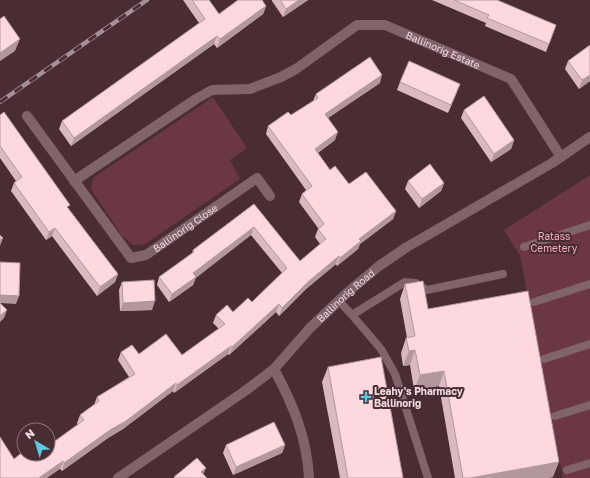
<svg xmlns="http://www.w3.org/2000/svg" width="590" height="478" font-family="'Golos Text',sans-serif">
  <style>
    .green { fill: #6b3744 }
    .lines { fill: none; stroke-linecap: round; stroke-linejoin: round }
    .service { stroke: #81646a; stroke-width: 8 }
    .minor { stroke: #81646a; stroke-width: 10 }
    .tertiary { stroke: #81646a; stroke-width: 10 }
    .rail-casing { stroke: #a89196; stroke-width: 4.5 }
    .rail { stroke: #492d33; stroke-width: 3; stroke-dasharray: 9; stroke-linecap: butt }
    .wall { fill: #dabac0 }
    .shaded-wall { fill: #b2979c }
    .building { fill: #fed8df; stroke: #b2979c }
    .poi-dot { fill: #57c9e2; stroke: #492d33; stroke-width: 1.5 }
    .labels { text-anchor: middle; stroke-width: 4; stroke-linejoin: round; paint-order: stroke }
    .street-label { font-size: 10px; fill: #eedbdf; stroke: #492d33 }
    .park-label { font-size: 10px; fill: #faaebe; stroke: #492d33 }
    .poi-label { font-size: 10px; font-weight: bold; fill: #eedbdf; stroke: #492d33; text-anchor: start }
  </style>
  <rect width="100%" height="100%" fill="#492d33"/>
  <!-- green -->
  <path class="green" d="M213,97l34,51 -17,12 10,19 -95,65 -11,1 -12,-9 -31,-47 2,-11z
    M590,175v303h-27l-43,-222 -16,-26z"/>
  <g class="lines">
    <!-- service -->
    <path class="service" d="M524,247l66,-22
      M339,301l13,14 53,-33 11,1 11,7 76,-16
      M534,302l56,-18
      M352,315l29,34 14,25 33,104
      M544,359l46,-15
      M555,416l35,-11
      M567,470l23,-7"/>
    <!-- minor -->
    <g class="minor">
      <path id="s1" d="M27,116l104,142 15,-3 111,-77 13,18"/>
      <path id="s2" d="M74,181l122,-82 16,-9 38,-1 31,-12 15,-8 61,-44h28l126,54 50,78"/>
      <path d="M274,369c19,35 33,69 35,109"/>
    </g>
    <!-- tertiary -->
    <path class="tertiary" id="s3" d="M118,478l127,-87 29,-22 36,-41 38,-36 31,-26 28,-19 145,-84 38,-26"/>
    <defs>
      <path id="rail" d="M0,102l147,-102"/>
    </defs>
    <!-- rail casing -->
    <use href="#rail" class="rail-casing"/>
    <!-- rail -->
    <use href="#rail" class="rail"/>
  </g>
  <!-- wall -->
  <path class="wall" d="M183,0h26l10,14 47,-8 -3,8 -46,34 -3,-4 -143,102 -12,-17 3,-8 137,-98z
    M272,0h36l-25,17 -11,-16z
    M432,0h65l59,25 -10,27 -61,-26 1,-3z
    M568,61l22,20 -11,8 -14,-20z
    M400,82l57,10 -9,21 -51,-23z
    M380,83l-52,35 7,22 -17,13 12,17 19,14 47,27 -3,8 -33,25 -2,5 -21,17 -1,-2 -30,25 -27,27 -3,-4 -47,43 -1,-1 -54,39 -1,-2 -50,38 -15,9 -46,33 -2,-2 -46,-10 34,-12 30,-22 -1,-2 3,-8 14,-10 3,-8 32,-20 -11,-17 3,-8 18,2 43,1 37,-26 -6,-6 3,-8 17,-3 19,-10 30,-29 -31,-38 -55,42 -3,8 -24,17 -12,-17 2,-8 33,-24 1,-3 61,-46 46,57 20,-17 -5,-7 3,-8v-1l-19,-26 3,-8 4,-4 -40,-56 2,-8 23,-11 22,-14 3,-7z
    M464,110l50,30 -3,9 -20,13 -30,-44z
    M0,115l69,94 49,65 -3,8 -18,14 -45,-60 -6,4 -35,-49 3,-8 2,-2 -16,-23z
    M408,181l36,2 -3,8 -22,17 -14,-19z
    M122,282l30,28 -32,1 -1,-21z
    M405,284l23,25 125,168 -7,1h-91l-16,-92 -25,4 -4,-25 -7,1 -2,-13 5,-15h1l-7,-39z
    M328,367l75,111h-63l-18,-96z
    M226,445h59l-3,8 -49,22 -10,-22z"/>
  <!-- shaded-wall -->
  <path class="shaded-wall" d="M299,0h9l-25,17 3,-8z
    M266,6l-3,8 -46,34 3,-9z
    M217,36l-3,8 -143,102 3,-8z
    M20,39l-5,12 -15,10v-8z
    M382,75l-2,8 -58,39 3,-8z
    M590,75v6l-11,8 3,-9z
    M460,84l-3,8 -9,21 3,-8z
    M338,132l-3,8 -23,17 3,-8z
    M514,140l-3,9 -20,13 3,-8z
    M444,183l-3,8 -22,17 3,-9z
    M396,211l-3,8 -33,25 -2,5 -21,17 3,-8 19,-19z
    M254,227l-3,8 -55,43v-1l-3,8 -24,17 3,-8 21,-21z
    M55,228l-3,8 -6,4 3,-8z
    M3,238l-3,8v-6z
    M339,256l-3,8 -30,25 -27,27 3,-8 27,-27z
    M118,274l-3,8 -18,14 3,-9z
    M0,295l19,1 -3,8 -16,-1z
    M155,301l-3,9 -32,1 3,-8z
    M279,304l-3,8 -47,43 3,-8z
    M7,310l-3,8 -4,4v-6z
    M231,346l-3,8 -54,39 3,-8z
    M415,350l-5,15 -7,1 6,-15z
    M444,371l-5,15 -25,4 6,-15z
    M176,383l-3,8 -50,38 -15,9 -46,33 2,-8z
    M285,445l-3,8 -49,22 3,-8z
    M63,461l-3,8 -13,9h-8z
    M559,462l-6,15 -7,1h-76z
    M206,468l-4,9 -1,-5z"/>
  <!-- building -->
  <path class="building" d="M192,0h17l10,14 19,-14h24l4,6 -46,33 -3,-3 -143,102 -12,-17 143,-102z
    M280,0h19l-13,9z
    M454,0h43l59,25 -7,19 -62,-26 2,-3z
    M4,16l16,23 -20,14v-34z
    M590,45v30l-8,5 -14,-19z
    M370,57l12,18 -57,39 13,18 -23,17 15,21 5,-4 14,18 17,-12 30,39 -37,28 2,2 -21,17 -1,-2 -30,25 -27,27 -3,-4 -47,43 -1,-1 -54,39 -1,-2 -50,38 -16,9 -46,33 -1,-2 -24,17h-39v-41l14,22 10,-8v3h24v-8l36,-26 -4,-5 19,-14 -2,-4 38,-23 -14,-22 11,-7 7,9 27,-20 16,21 43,-31 -9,-9 11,-10 6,7 15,-14 4,4 35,-34 -33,-41 -61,46 3,4 -24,17 -13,-17 35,-25 -1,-2 61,-46 46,57 26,-22 -8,-10 6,-5 -22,-30 10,-8 -44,-60 20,-14 3,3 27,-17 -2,-4z
    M409,61l51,23 -9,21 -51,-23z
    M484,96l30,44 -20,14 -30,-44z
    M4,112l66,93 -3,2 51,67 -18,13 -45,-59 -6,4 -35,-49 8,-6 -22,-31v-31z
    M430,164l14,19 -22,16 -14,-18z
    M0,235l3,3 -3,2z
    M0,262l20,1 -1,33 -19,-1z
    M154,280l1,21 -32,2 -1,-21z
    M423,281l5,28 100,-18 31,171 -89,16h-7l-19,-107 -24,4 -5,-25 -6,1 -3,-13 9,-2 -10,-52z
    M0,303l7,7 -7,6z
    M381,357l22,121h-55l-20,-111z
    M274,422l11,23 -49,22 -10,-22z
    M197,458l9,10 -5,4 6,6h-32l-1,-1z"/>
  <!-- markers -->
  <path class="poi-dot" d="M364 391h4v4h4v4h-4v4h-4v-4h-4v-4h4z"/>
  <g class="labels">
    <!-- street labels -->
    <g class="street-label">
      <text dy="4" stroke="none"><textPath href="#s2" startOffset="420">Ballinorig Estate</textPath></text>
      <text dy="4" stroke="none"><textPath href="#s1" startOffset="239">Ballinorig Close</textPath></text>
      <text dy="4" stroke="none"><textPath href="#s3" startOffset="293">Ballinorig Road</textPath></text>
    </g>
    <!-- park labels -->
    <g class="park-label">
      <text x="554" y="240">Ratass<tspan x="554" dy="12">Cemetery</tspan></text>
    </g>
    <!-- poi labels -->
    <g class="poi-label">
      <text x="374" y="395">Leahy's Pharmacy<tspan x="374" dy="12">Ballinorig</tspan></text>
    </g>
  </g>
  <!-- north arrow -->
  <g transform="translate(36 442) rotate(322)"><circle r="19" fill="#492d33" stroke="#8b7378"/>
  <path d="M0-3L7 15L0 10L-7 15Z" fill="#57c9e2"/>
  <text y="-6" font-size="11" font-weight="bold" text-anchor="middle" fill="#eedbdf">N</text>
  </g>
</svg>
